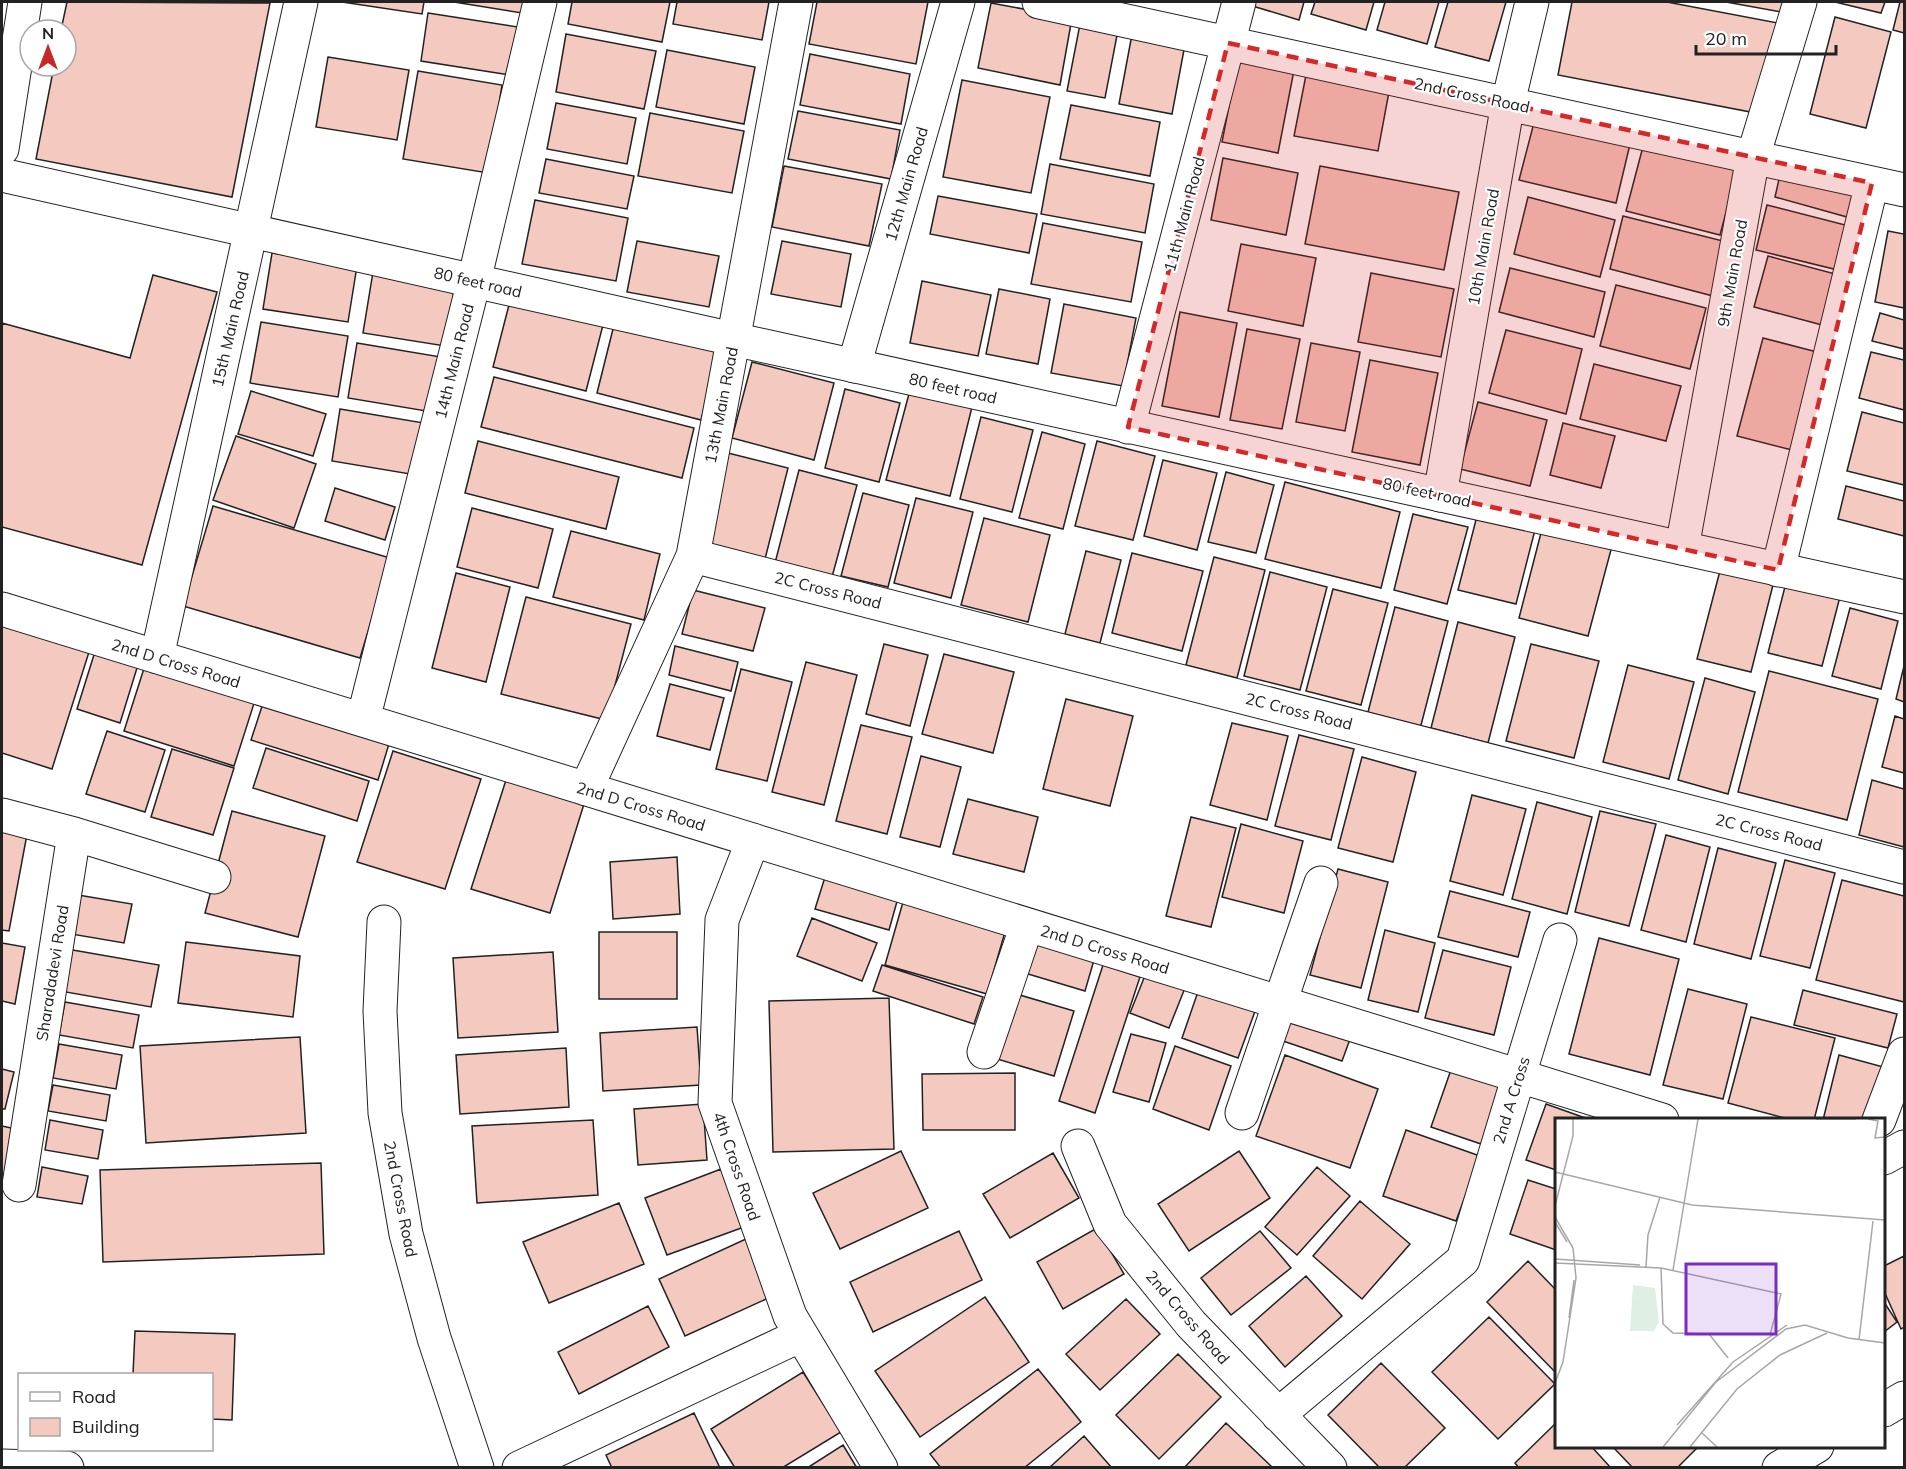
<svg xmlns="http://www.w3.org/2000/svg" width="1906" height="1469" font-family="Mulish,sans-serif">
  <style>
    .building { fill: #f3c9c0; stroke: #222; stroke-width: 1.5 }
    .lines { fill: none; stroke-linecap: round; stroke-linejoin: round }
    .street-casing { stroke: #222; stroke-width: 35 }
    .secondary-casing { stroke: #222; stroke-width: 35 }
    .street { stroke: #fff; stroke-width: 33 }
    .secondary { stroke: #fff; stroke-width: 33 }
    .marked { fill: #d62828; fill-opacity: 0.2; stroke: #d62828; stroke-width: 4.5; stroke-dasharray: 12 8; stroke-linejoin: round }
    .labels { text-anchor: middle; stroke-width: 4.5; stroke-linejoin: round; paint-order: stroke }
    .street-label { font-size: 16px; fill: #222; stroke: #fff }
    .inset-road { fill: none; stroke: #a7a7a7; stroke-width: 1.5 }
    .view { fill: #7b2cbf; fill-opacity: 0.15; stroke: #7b2cbf; stroke-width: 3 }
    .inset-edge { fill: none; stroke: #222; stroke-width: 3 }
  </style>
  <rect width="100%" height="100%" fill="#fff"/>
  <!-- building -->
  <path class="building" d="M67,2l203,1 -38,194 -196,-38 18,-93h12v-36h-5z
    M342,2h82l-2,12z
    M454,2h70l-2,11z
    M572,2h98l-8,40 -94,-18z
    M677,2h92l-7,38 -89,-16z
    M817,2h111l-12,62 -107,-20z
    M1250,2h54l-5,18 -50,-15z
    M1315,2h59l-8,28 -55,-16z
    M1385,2h54l-12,42 -50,-14z
    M1448,2h58l-17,59 -54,-14z
    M1572,2h95l111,21 -17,91 -203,-39z
    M1726,2h58l-3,10z
    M1835,2h50l-4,11z
    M1900,2h4v31l-11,-3z
    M991,3l81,15 -12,67 -82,-17z
    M428,13l90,14 -8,48 -89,-14z
    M1835,17l56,15 -25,96 -56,-14z
    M1080,24l38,6 -13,68 -38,-7z
    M1133,29l53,10 -14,75 -53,-10z
    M566,34l90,17 -12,58 -88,-17z
    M667,50l88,17 -11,57 -88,-17z
    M810,54l100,20 -9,50 -101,-19z
    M1239,55l56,10 -17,88 -56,-11z
    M328,57l81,13 -12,70 -81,-13z
    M1308,65l83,16 -13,70 -84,-15z
    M418,71l84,14 -14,88 -85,-14z
    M962,80l88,17 -19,96 -88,-16z
    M556,103l80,15 -9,46 -80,-15z
    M1071,105l89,17 -10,54 -90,-17z
    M798,111l102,19 -9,49 -103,-20z
    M650,113l94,18 -12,62 -94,-17z
    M1536,115l95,25 -15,63 -97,-23z
    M1645,139l94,24 -19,72 -94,-24z
    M1223,158l75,15 -12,62 -75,-15z
    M546,159l88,17 -7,33 -88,-16z
    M1050,164l104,20 -9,49 -104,-19z
    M784,166l98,18 -13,62 -97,-19z
    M1320,166l139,26 -15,78 -139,-26z
    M1782,166l74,19 -9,32 -72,-20z
    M938,196l99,18 -8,39 -99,-19z
    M1528,197l87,23 -15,57 -86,-23z
    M535,200l93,18 -12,63 -94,-17z
    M1767,205l86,22 -11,44 -86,-21z
    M1623,216l104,26 -14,54 -103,-27z
    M1043,223l99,19 -11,60 -100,-18z
    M1888,231l16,3v74l-29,-6z
    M637,241l82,15 -10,51 -82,-15z
    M782,241l69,13 -10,53 -70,-13z
    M1241,244l75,14 -13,68 -75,-15z
    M272,253l85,13 -9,56 -85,-13z
    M1768,256l71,19 -13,51 -72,-19z
    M1510,268l95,24 -11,45 -95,-25z
    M373,272l82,13 -10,61 -82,-13z
    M1371,273l83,16 -13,68 -83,-15z
    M153,275l64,17 -75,273 -140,-38v-204l128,35z
    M922,281l69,14 -13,61 -68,-13z
    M1616,285l90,23 -16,61 -90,-23z
    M999,289l51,10 -12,65 -52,-10z
    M510,301l93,24 -17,66 -93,-24z
    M1064,304l72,14 -13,68 -72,-13z
    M1180,312l57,11 -18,94 -57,-11z
    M1880,313l24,7v29l-32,-8z
    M261,322l87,14 -10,61 -88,-14z
    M614,325l105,27 -18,68 -104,-27z
    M1247,329l53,10 -18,90 -52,-9z
    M1506,330l76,19 -16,65 -77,-21z
    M1763,338l58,15 -25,98 -59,-15z
    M357,343l90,15 -9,55 -90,-15z
    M1311,343l49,9 -15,79 -49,-9z
    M1871,352l33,8v50l-45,-12z
    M1370,360l68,13 -18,92 -68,-13z
    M752,362l82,21 -20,77 -82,-22z
    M1594,364l87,22 -15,55 -86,-22z
    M494,377l200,51 -12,50 -201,-51z
    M845,389l55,14 -21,79 -54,-14z
    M910,390l62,17 -22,89 -64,-16z
    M251,391l75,23 -13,42 -75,-22z
    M1478,402l69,18 -17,66 -70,-17z
    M340,409l90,15 -8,52 -90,-15z
    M1862,412l42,11v62l-57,-14z
    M981,417l52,13 -21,82 -52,-13z
    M1563,423l52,13 -14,52 -51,-13z
    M1042,432l43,12 -22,85 -44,-11z
    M236,436l80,28 -22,64 -81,-28z
    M478,441l141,36 -13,52 -141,-36z
    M1097,441l58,15 -22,84 -58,-14z
    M728,453l60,15 -23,91 -61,-16z
    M1163,460l54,13 -20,77 -53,-14z
    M799,470l58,15 -25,92 -57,-14z
    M1226,472l48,13 -18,68 -48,-11z
    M1285,482l115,30 -19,76 -116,-29z
    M1846,486l58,15v35l-66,-17z
    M335,488l60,19 -10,33 -60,-19z
    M863,493l46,12 -21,82 -47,-11z
    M916,498l57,14 -22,86 -57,-15z
    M213,506l177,52 -30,100 -177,-52z
    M472,508l81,21 -15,59 -81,-21z
    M1478,512l58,14 -20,78 -58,-14z
    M1413,514l55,13 -21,77 -53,-14z
    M984,518l66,17 -22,87 -67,-17z
    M1542,529l70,17 -24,90 -69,-18z
    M571,531l89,23 -16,66 -91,-23z
    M1086,551l35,9 -21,83 -35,-9z
    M1132,553l71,18 -21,80 -70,-18z
    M1214,557l51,13 -28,108 -51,-13z
    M1722,563l53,14 -24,95 -54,-13z
    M1270,572l57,15 -27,103 -56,-14z
    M456,573l54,14 -24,95 -54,-14z
    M1788,575l54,14 -20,77 -54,-13z
    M1333,589l55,14 -27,102 -55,-14z
    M693,590l72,18 -12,43 -71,-17z
    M526,597l105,27 -25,96 -105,-26z
    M1395,607l53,14 -28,108 -53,-13z
    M1850,608l48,13 -17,68 -49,-13z
    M1458,622l57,15 -27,106 -57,-15z
    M2,625l87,27 -37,117 -50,-16z
    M98,642l43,13 -21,68 -43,-14z
    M884,644l44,11 -18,71 -44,-12z
    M1531,644l68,17 -25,97 -68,-17z
    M675,646l63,16 -7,29 -62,-16z
    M944,654l70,18 -21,81 -71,-19z
    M147,659l110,35 -23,72 -110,-35z
    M806,662l51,13 -33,130 -52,-13z
    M1628,665l66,17 -25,97 -66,-17z
    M1904,666v36l-8,-3z
    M741,669l51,13 -25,99 -51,-12z
    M1769,671l109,28 -31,121 -109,-28z
    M1705,678l50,14 -27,102 -50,-14z
    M670,684l54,14 -14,52 -53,-14z
    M266,694l126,40 -14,46 -127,-40z
    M1066,699l67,17 -23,90 -67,-17z
    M1895,716l9,3v54l-22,-6z
    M1232,723l56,13 -21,84 -57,-15z
    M861,725l51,12 -25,97 -51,-13z
    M107,731l58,19 -20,62 -59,-18z
    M1299,735l55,14 -23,91 -56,-14z
    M266,748l103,33 -12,40 -104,-33z
    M172,749l62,19 -21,67 -62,-18z
    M393,751l88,28 -36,110 -88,-27z
    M921,756l40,11 -21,80 -40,-10z
    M1362,757l54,15 -23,90 -55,-14z
    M506,780l78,24 -34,109 -79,-24z
    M1872,780l32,9v58l-45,-12z
    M1472,795l54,14 -23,86 -53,-14z
    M968,799l70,18 -14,55 -71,-18z
    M1537,802l55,15 -25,97 -55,-15z
    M232,811l93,25 -27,101 -93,-24z
    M1600,811l56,13 -27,102 -54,-14z
    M1191,817l45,11 -25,99 -45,-11z
    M2,824l26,5 -19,102 -7,-1z
    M1241,824l62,17 -19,72 -62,-16z
    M1666,835l44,12 -24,95 -45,-12z
    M1718,848l58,15 -25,96 -57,-15z
    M677,857l3,57 -67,5 -3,-57z
    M1785,860l50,13 -25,95 -50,-12z
    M1338,869l50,13 -27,106 -51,-13z
    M825,877l73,21 -9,32 -74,-21z
    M1842,880l62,16v106l-88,-22z
    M1450,891l80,21 -12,45 -80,-20z
    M78,895l54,9 -8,39 -53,-9z
    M903,902l102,30 -18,62 -102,-29z
    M812,918l65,25 -15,38 -65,-25z
    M1385,930l50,13 -17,69 -50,-12z
    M599,932h78v67h-78z
    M1599,938l80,21 -29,116 -81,-21z
    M1027,940l67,20 -9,31 -67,-20z
    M186,942l114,14 -7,61 -115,-14z
    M2,943l23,4 -10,57 -13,-3z
    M67,949l92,16 -8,42 -91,-16z
    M1443,950l68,17 -17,68 -69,-17z
    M553,952l5,80 -100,6 -5,-80z
    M1150,963l39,15 -20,50 -39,-15z
    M882,965l101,32 -9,27 -101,-33z
    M1103,965l37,12 -45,136 -36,-12z
    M1201,983l57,20 -20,55 -56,-20z
    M1688,989l59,15 -24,95 -60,-14z
    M1803,990l94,24 -9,34 -94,-23z
    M1013,993l61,18 -20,65 -60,-18z
    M889,998l5,151 -121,3 -4,-151z
    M65,1002l74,13 -6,33 -74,-13z
    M1294,1010l59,21 -11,30 -59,-20z
    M1751,1017l84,21 -21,82h-22l-64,-17z
    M697,1027l4,58 -98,6 -3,-58z
    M1131,1034l35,9 -17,59 -36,-10z
    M300,1037l6,96 -160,10 -6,-97z
    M59,1044l63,11 -6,34 -63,-11z
    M1175,1046l56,20 -22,64 -56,-21z
    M566,1048l3,59 -109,7 -4,-59z
    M1285,1055l93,34 -28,79 -94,-32z
    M1839,1055l48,13 -13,52h-51z
    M1453,1064l50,18 -22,62 -50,-17z
    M2,1069l12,3 -9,37h-3z
    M1015,1073v57h-92l-1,-56z
    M53,1085l57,10 -4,26 -58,-10z
    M703,1104l4,56 -69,5 -4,-56z
    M1546,1104l45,16h-35v50l-30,-10z
    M50,1120l53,10 -5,29 -53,-9z
    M593,1120l5,75 -121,8 -5,-77z
    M2,1126l14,3 -11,55 -3,-1z
    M1406,1130l74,26 -24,65 -73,-25z
    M901,1151l27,57 -88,41 -27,-56z
    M1239,1151l31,47 -81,53 -31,-47z
    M1053,1153l26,45 -69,40 -27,-44z
    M321,1163l3,91 -221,8 -3,-92z
    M42,1167l46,9 -6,28 -45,-7z
    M1317,1167l33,29 -53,59 -32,-28z
    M721,1169l23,58 -77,28 -22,-57z
    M1528,1180l28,9v61l-46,-16z
    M1360,1201l50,43 -48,55 -49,-43z
    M619,1203l25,61 -95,39 -26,-61z
    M1097,1228l27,46 -61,35 -26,-47z
    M959,1231l23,49 -109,52 -23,-50z
    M1260,1231l31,37 -60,47 -30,-37z
    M748,1238l27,57 -90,41 -26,-57z
    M1904,1256v71l-3,2 -17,-38v-25z
    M1528,1261l28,29v83l-69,-71z
    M1306,1276l36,40 -57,51 -36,-41z
    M985,1297l44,65 -109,75 -45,-66z
    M1126,1299l34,35 -60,56 -34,-36z
    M1884,1302l13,20 -13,10z
    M648,1306l21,41 -90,47 -21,-42z
    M1489,1317l66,67 -57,55 -66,-67z
    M135,1331l100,3 -3,86 -20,-1v-45h-79z
    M1178,1354l43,43 -62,62 -43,-44z
    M1381,1363l64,65 -41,40h-24l-52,-53z
    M1038,1369l43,53 -57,46h-83l-11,-14z
    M803,1372l38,60 -59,36h-47l-24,-39z
    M694,1413l26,55h-108l-6,-13z
    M1226,1423l47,45h-89z
    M1556,1423v23h35l20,22h-92l-4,-5z
    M1084,1436l28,32h-63z
    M843,1445l14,23h-50z
    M1612,1446h87l-22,22h-44z"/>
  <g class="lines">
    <defs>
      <path id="street" d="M1039,2l865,188
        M2,149l23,-147
        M854,366l104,-364
        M1128,427l111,-425
        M1440,495l68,-392 24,-101
        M1682,548l71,-391 47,-155
        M693,556l1211,311
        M1778,570l94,-387
        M2,609l1660,511
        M157,657l144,-655
        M363,720l111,-439 66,-279
        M586,789l107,-233 103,-554
        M2,815l72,19 -55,351
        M74,834l140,43
        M753,840l-31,80 -7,183 75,213 91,152
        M384,922l-4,89 5,102 21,121 28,104 43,130
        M984,1052l43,-127
        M1242,1113l79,-230
        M1078,1146l32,78 81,100 139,144
        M1884,1158l20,-11
        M1278,1415l185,-155 97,-320
        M519,1468l282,-133"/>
      <path id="secondary" d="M2,175l731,164 1171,258
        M1879,1120l25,-66
        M1884,1410l20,-12
        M2,1466l65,2
        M1779,1468l38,-22"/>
    </defs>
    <!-- street casing -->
    <use href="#street" class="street-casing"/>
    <!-- secondary casing -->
    <use href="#secondary" class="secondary-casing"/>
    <!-- street -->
    <use href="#street" class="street"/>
    <!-- secondary -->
    <use href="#secondary" class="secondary"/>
  </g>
  <!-- marked area -->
  <path class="marked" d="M1228,43l644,140 -94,387 -650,-143z"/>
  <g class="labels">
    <!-- street labels -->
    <g class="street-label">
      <text transform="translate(1472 95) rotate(12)" y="6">2nd Cross Road</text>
      <text transform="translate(906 184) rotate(-74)" y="6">12th Main Road</text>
      <text transform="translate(1184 214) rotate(-75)" y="6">11th Main Road</text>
      <text transform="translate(1483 247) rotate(-80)" y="6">10th Main Road</text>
      <text transform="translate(1732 273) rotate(-80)" y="6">9th Main Road</text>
      <text transform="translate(478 282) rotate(13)" y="6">80 feet road</text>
      <text transform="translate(230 329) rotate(-77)" y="6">15th Main Road</text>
      <text transform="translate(454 361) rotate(-76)" y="6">14th Main Road</text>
      <text transform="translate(953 388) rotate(13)" y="6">80 feet road</text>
      <text transform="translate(721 405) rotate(-79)" y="6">13th Main Road</text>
      <text transform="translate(1427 492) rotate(12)" y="6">80 feet road</text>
      <text transform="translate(828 590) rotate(14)" y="6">2C Cross Road</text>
      <text transform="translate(176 663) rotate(17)" y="6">2nd D Cross Road</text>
      <text transform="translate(1299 711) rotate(14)" y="6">2C Cross Road</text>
      <text transform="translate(641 806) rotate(17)" y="6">2nd D Cross Road</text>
      <text transform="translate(1769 832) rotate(14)" y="6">2C Cross Road</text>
      <text transform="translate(1105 949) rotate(17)" y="6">2nd D Cross Road</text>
      <text transform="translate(52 973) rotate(-81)" y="6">Sharadadevi Road</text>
      <text transform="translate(1511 1100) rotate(-73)" y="6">2nd A Cross</text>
      <text transform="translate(737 1166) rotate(71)" y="6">4th Cross Road</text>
      <text transform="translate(401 1199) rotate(79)" y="6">2nd Cross Road</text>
      <text transform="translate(1188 1317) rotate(49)" y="6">2nd Cross Road</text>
    </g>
  </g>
  <!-- overview -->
  <g transform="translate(1555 1118)">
    <rect width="330" height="330" fill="#fff"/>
    <path d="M78,167l22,3 4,34 -5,9h-24z" fill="#e0efe3"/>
    <path class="inset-road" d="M261,1h40M313,1l10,2 -3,17 10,-1M0,54l137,33 193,15M0,88l18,-70v-17M0,99l18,31 3,30 -13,84 -8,21M0,104l12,20M0,141l85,6M0,145l106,5 120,26 -11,41M91,149l2,-32 12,-38M106,150l2,56 10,9 36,1 19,24M118,152l25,-151M14,200l5,-38M304,222l14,-119M122,307l56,-63 54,-37M146,314l16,15M108,329l53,-65 70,-53 19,-4 43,13 37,5M135,329l47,-58 43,-34 47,-22"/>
    <path class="view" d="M131,146h90v70h-90z"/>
    <rect width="330" height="330" class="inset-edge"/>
  </g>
  <!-- border -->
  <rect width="1906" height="1469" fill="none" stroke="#222222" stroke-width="6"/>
  <!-- legend -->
  <rect x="18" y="1373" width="195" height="78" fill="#ffffff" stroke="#a7a7a7" stroke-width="1.5"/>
  <rect x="30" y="1392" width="30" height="9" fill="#ffffff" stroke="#a7a7a7" stroke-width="1.5"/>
  <text x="72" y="1403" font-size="18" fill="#222222">Road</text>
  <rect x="30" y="1418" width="30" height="18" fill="#f3c9c0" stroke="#a7a7a7" stroke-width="1.5"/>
  <text x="72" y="1433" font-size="18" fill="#222222">Building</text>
  <!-- north arrow -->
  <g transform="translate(48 48)"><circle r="28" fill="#ffffff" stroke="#a7a7a7" stroke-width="1.5"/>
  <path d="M0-4.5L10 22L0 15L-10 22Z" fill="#c62828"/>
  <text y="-9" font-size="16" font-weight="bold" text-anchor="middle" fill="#222222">N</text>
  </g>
  <!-- scale -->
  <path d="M1696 45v9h140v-9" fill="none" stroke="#222222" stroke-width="3"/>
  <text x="1705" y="45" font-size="18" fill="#222222" stroke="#ffffff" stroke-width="4.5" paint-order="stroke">20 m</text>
</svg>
